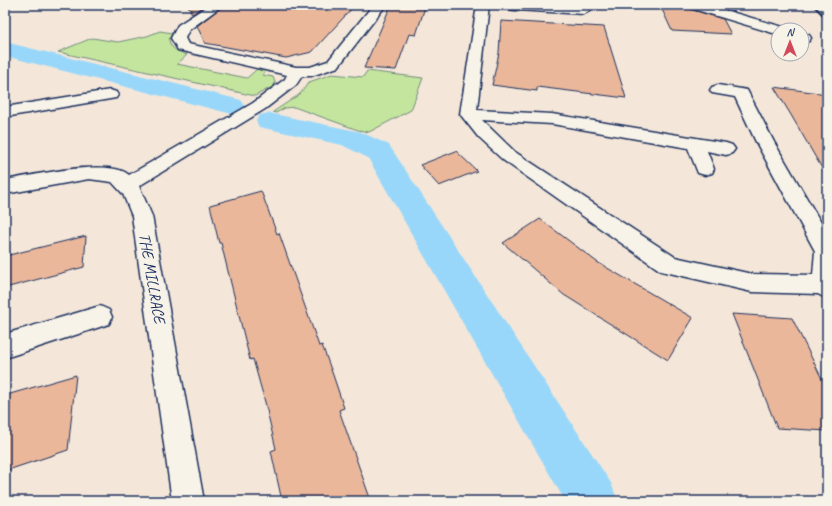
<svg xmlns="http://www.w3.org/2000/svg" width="832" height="506" font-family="Caveat,sans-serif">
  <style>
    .green { fill: #c4e59d; stroke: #708a7e }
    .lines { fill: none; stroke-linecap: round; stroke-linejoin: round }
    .canal { fill: #99d7fa; fill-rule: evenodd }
    .building { fill: #eab79b; stroke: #1b2f5e }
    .minor-casing { stroke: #1b2f5e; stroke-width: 3 }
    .minor { fill: #f7f3e8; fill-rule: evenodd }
    .rail { stroke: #1b2f5e; stroke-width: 2 }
    .labels { text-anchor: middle; stroke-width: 3; stroke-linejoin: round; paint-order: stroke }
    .street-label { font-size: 16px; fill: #1b2f5e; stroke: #f7f3e8 }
  </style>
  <rect width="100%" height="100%" fill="#f4e7d9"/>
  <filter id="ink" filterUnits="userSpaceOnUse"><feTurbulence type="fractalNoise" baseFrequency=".025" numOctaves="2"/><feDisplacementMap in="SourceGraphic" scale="8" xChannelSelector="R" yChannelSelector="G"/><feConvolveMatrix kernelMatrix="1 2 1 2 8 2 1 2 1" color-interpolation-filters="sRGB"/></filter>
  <g filter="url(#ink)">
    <!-- green -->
    <path class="green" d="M160,31l12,2 -3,7c2,10 9,11 18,15l-10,9 70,14 10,-9 8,2 -2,4 10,2 2,5 -1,4 -19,10 -197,-44 34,-14 26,4 29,-6z
      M367,71l56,7 -12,32 -42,22 -11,-2 -64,-23 -9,1 -9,5 -3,-1 27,-18 9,-12 23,-8 31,3z"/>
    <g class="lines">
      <!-- canal -->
      <path class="canal" d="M5,42l236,58 4,6 -4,6 -9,2 -227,-58z
        M269,113l92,19 28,13 222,338 7,18h-53l-197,-343 -26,-13 -83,-18 -3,-6 3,-6z"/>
    </g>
    <!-- building -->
    <path class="building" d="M188,5h18l-14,9z
      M224,5h131l-43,47 -26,6 -81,-15 -8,-17z
      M391,5l34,2 -9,28 -7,-1 -13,36 -32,-2z
      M660,5h27l3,4 33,10 8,15 -59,-3z
      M501,21l103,6 22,71 -89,-11v4l-45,-6 7,-32z
      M774,87l53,7v83l-36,-62z
      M456,151l21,20 -38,15 -19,-21z
      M261,191l16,43 2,-1 40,113 3,-1 11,30 11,33 -5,2 32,91h-89l-11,-50 5,-2 -11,-47 -12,-43 -3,1 -29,-117h-2l-9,-38z
      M540,219l57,43 96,56 -25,42 -104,-65 -61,-52z
      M86,236l-2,31 -79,21v-32z
      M732,314l60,4 35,71v42l-50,-3z
      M76,375l-8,75 -63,21v-51l5,-26z"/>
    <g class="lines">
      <defs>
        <path id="minor" d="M209,5h14l-34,25 -4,8 3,6 108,23h14l18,-6 45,-56h13l-48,62 -27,9h-9l-6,9 -31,24 -126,77 13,30 52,285h-32l-40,-285 -9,-22 -11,-12 -23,-3 -84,15v-14c25,-4 106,-23 124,-5l124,-72 32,-24 2,-4 -109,-25 -7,-12 7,-13z
          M477,5h12l-12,105 75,4 174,29 6,2 3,4 -3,4 -6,2 -19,-4 7,18 -2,4 -7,2 -7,-2 -10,-25 -136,-24 -70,-4 33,32 160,105 77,17 61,1 2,-24 -59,-109 -21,-45 -23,-4 -2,-3 2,-3 6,-2 29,5 27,52 53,91v66l-9,-5 -66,-2 -91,-21 -158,-111 -24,-22 -19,-24z
          M494,5h96v5l-6,4 -84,-5z
          M688,5h19l76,22 2,3h-7v4l-5,-1 -83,-25z
          M802,33l7,2 2,3 -2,3 -7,1z
          M110,90l6,2 2,3 -2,3 -111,19v-10z
          M100,306l9,4 3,7 -3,7 -104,34v-24z"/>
      </defs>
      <!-- minor casing -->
      <use href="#minor" class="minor-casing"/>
      <!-- minor -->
      <use href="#minor" class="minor"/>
      <!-- rail -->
      <path class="rail" d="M813,5l14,14"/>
    </g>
  </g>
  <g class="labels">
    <!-- street labels -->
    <g class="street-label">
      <text transform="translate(153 278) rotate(80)" y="6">THE MILLRACE</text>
    </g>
  </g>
  <!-- margin -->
  <rect width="832" height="506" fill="none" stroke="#f7f3e8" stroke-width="20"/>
  <rect x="10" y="10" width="812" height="486" fill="none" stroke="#1b2f5e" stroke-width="1.5" filter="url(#ink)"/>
  <!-- north arrow -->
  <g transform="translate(790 42)"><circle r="19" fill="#f7f3e8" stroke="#9fa5b1"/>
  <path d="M0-3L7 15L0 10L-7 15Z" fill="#d1495b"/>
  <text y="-6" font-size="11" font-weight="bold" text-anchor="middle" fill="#1b2f5e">N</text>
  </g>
</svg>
